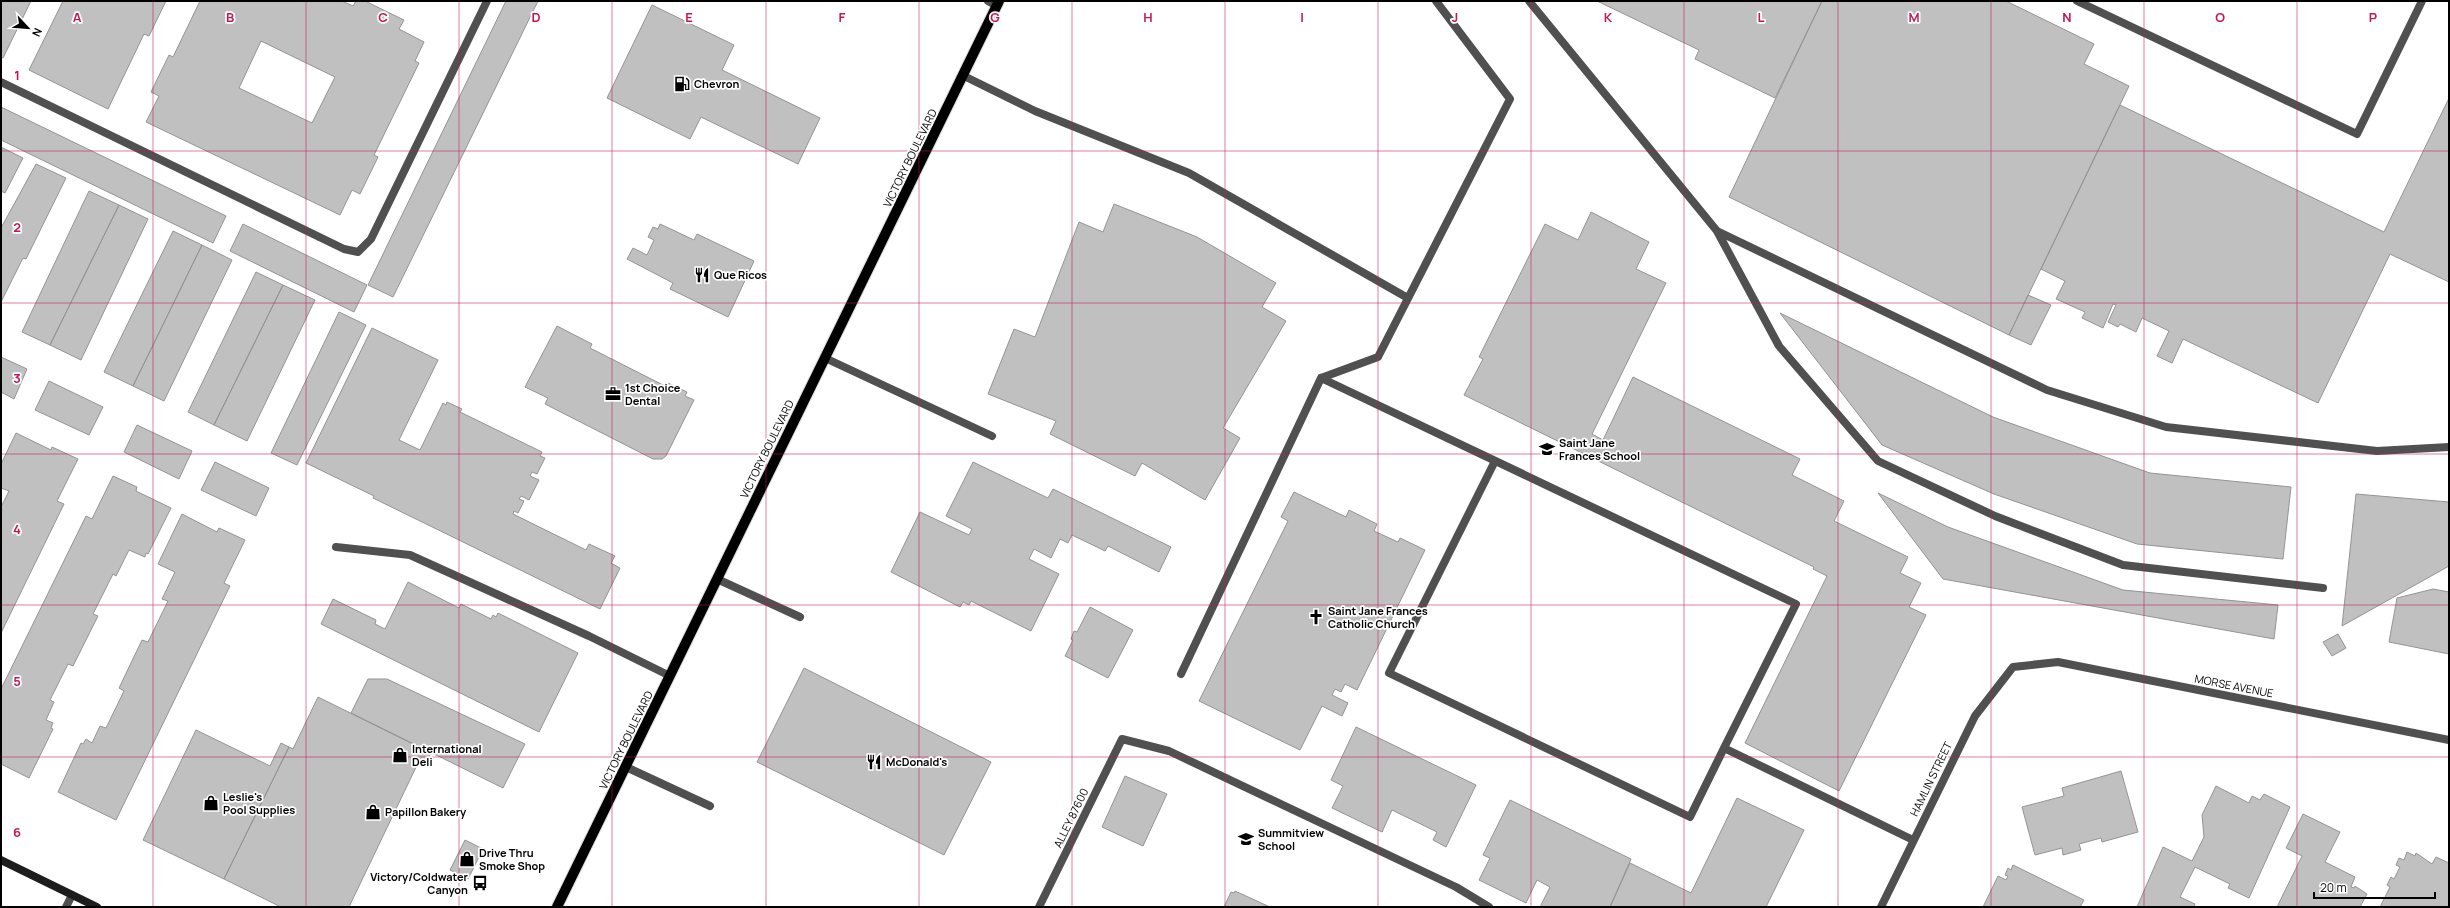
<svg xmlns="http://www.w3.org/2000/svg" width="2450" height="908" font-family="Manrope,sans-serif">
  <style>
    .building { fill: #c0c0c0; stroke: #949494; fill-rule: evenodd }
    .lines { fill: none; stroke-linecap: round; stroke-linejoin: round }
    .primary-casing { stroke: #dbdbdb; stroke-width: 12 }
    .service { stroke: #505050; stroke-width: 8 }
    .minor { stroke: #505050; stroke-width: 8 }
    .tertiary { stroke: #505050; stroke-width: 8 }
    .secondary { stroke: #1d1d1d; stroke-width: 8 }
    .primary { stroke: #000; stroke-width: 10 }
    .grid { fill: none; stroke: #c2185b; stroke-width: 1; stroke-opacity: 0.55 }
    .labels { text-anchor: middle; stroke-width: 3.5; stroke-linejoin: round; paint-order: stroke }
    .poi-label { font-size: 11px; font-weight: bold; fill: #000; stroke: #fff; text-anchor: start }
    .street-label { font-size: 11px; fill: #000; stroke: #fff }
    .grid-label { font-size: 13px; text-anchor: middle; font-weight: bold; fill: #c2185b; stroke: #fff; stroke-width: 3.5; stroke-linejoin: round; paint-order: stroke }
  </style>
  <rect width="100%" height="100%" fill="#fff"/>
  <!-- building -->
  <path class="building" d="M1,1h30l-28,57 -2,-1z
    M63,1h103l-17,35 -5,-2 -36,75 -79,-39z
    M200,1h142l11,5 3,-5h9l39,19 -5,9 25,13 -9,19 4,2 -45,92 4,2 -18,37 -8,-4 -12,25 -194,-93 13,-26 -8,-4 18,-37 4,2zM261,41l74,36 -23,46 -73,-35z
    M506,1h32l-145,296 -25,-12z
    M1597,1h225l-47,97 -80,-39 4,-9z
    M1822,1h184l88,43 -10,20 45,22 -120,249 -280,-138z
    M652,5l82,40 -12,25 98,48 -22,46 -97,-47 -11,22 -83,-41z
    M2449,98v184l-59,-28 -72,149 -135,-64 -11,24 -15,-7 12,-25 -27,-13 -6,14 -16,-8 -2,3 -10,-5 8,-17 -3,-1 -10,24 -21,-10 3,-6 -29,-13 9,-18 -24,-12 79,-164 264,127z
    M1,107l225,109 -13,27 -212,-103z
    M1,147l22,11 -18,35 -4,-2z
    M36,164l30,14 -40,81 -3,-1 -22,44v-74z
    M89,191l30,14 -69,140 -28,-13z
    M1114,204l83,33 79,46 -14,24 24,14 -63,107 17,10 -35,62 -63,-37 -7,13 -85,-42 6,-13 -68,-27 26,-65 21,8 44,-115 24,10z
    M119,205l29,14 -67,141 -31,-15z
    M1591,212l58,30 -13,27 30,14 -74,151 11,6 30,-63 167,82 -8,16 52,26 -10,20 74,36 -8,16 21,10 -12,24 17,8 -87,176 -94,-48 82,-167 -14,-7 1,-2 -350,-172 19,-36 -4,-2 66,-133 33,16z
    M243,224l124,61 -13,27 -124,-61z
    M660,224l34,16 3,-6 57,27 -26,56 -58,-28 3,-6 -46,-24 6,-11 14,7 7,-15 -6,-3 5,-10 5,2z
    M173,231l29,14 -69,141 -29,-14z
    M202,245l30,15 -68,141 -31,-15z
    M256,272l27,13 -69,140 -26,-13z
    M283,285l32,15 -68,141 -33,-16z
    M2028,295l23,10 -20,40 -22,-10z
    M339,312l27,13 -69,140 -26,-12z
    M1780,313l213,104 157,56 141,14 -8,72 -146,-15 -143,-50 -112,-49z
    M557,326l35,18 -2,4 77,39 1,-4 19,9 -2,4 9,4 -28,56 -4,3h-9l-108,-55 3,-6 -23,-11z
    M372,328l66,32 -39,80 21,10 23,-47 3,2 1,-3 15,7 -2,3 82,40 -2,4 5,2 -8,16 -5,-2 -2,4 9,4 -10,20 -8,-4 -2,3 5,2 -6,12 -4,-2 -1,3 73,36 3,-6 26,12 -4,7 9,5 -20,41 -227,-111 1,-2 -68,-33z
    M1,357l26,12 -13,30 -13,-7z
    M49,381l54,26 -14,28 -54,-25z
    M137,425l55,26 -13,28 -55,-27z
    M16,433l35,17 1,-3 26,12 -21,42 7,3 -63,129v-126l8,-16 -8,-3v-24z
    M215,462l54,26 -13,28 -55,-26z
    M973,462l75,36 5,-9 118,58 -12,25 -51,-26 -3,5 -33,-16 -4,8 -8,-4 -9,19 -17,-9 -5,10 30,15 -28,57 -60,-30 -2,4 -6,-3 -3,5 -69,-35 29,-60 49,23 3,-6 -26,-13z
    M113,476l24,11 -1,4 35,17 -23,46 -2,-1 -1,4 -16,-7 -13,26 -3,-2 -20,40 5,2 -25,50 -5,-2 -18,36 4,2 -8,18 7,3 -2,5 2,1 -24,49 -28,-14v-75l85,-173 6,3z
    M1294,492l52,25 3,-7 28,14 -3,7 24,11 2,-4 25,12 -68,140 -12,-6 -4,8 -6,-3 -3,6 16,8 -6,13 -20,-10 -22,44 -101,-49 89,-180 -7,-4z
    M1878,493l70,34 175,63 155,15 -4,34 -331,-60z
    M2356,494l93,8v64l-107,60z
    M182,514l35,18 2,-4 26,12 -21,43 6,3 -114,234 -58,-28 23,-49 2,1 3,-5 6,4 8,-17 6,2 18,-37 -5,-3 23,-48 6,2 20,-41 -6,-2 13,-27 -17,-8z
    M408,582l51,26 2,-4 30,15 2,-4 3,2 2,-4 80,40 -39,79 -218,-108 12,-25 43,21 -1,4 10,5z
    M2433,589l16,3v62l-60,-12 8,-44z
    M1090,607l43,23 -25,48 -43,-22 8,-16 -2,-1 3,-8 3,1z
    M2338,634l8,14 -14,8 -9,-14z
    M804,668l187,94 -47,93 -187,-93z
    M368,679h19l138,65 -22,44 -152,-75z
    M318,697l113,56 -6,11 -6,-3 -70,146h-68l-57,-28 65,-132 4,2z
    M1356,727l120,58 -30,62 -13,-7 4,-8 -45,-22 -10,22 -50,-24 11,-22 -12,-6z
    M196,730l74,36 11,-23 8,4 -65,132 -81,-39z
    M2121,771l17,61 -36,10 -1,-4 -22,6 2,6 -18,5 -1,-7 -27,7 -13,-48 42,-11 -2,-8z
    M1125,776l42,18 -24,52 -41,-19z
    M2216,786l33,17 3,-7 8,4 4,-6 26,13 -41,91 -21,-10 2,-4 -35,-17 -15,30 15,7 -1,3h-57l26,-60 29,14 12,-24 -2,-22z
    M1737,798l67,32 -38,77h-156l20,-44 61,30z
    M1510,800l121,59 -21,48h-70l10,-20 -13,-7 -11,23 -47,-23 11,-22 -7,-3z
    M2303,814l37,18 -15,30 30,15 -4,10 3,1 1,-2 12,8 -7,13h-83l25,-51 -16,-8z
    M465,840l18,9 -15,30 -18,-9z
    M2407,852l8,4 1,-3 16,11 4,-7 13,6v44h-69l10,-20 -3,-2 4,-8 3,2 6,-12 -4,-2 3,-7 5,2z
    M2013,865l71,35 -4,7h-97l15,-31 8,4 2,-4 -3,-1 3,-7 3,2z
    M1235,891l35,16h-46l7,-15 3,1z"/>
  <g class="lines">
    <defs>
      <path id="primary" d="M557,907l442,-906"/>
    </defs>
    <!-- primary casing -->
    <use href="#primary" class="primary-casing"/>
    <!-- service -->
    <path class="service" d="M1529,1l188,230 330,159 119,37 211,24 72,-4
      M2077,1l280,133 65,-133
      M964,76l71,35 154,62 217,124
      M1,82l343,167 14,3 13,-13 116,-238
      M1717,231l62,115 99,115 117,55 128,49 200,23
      M825,358l167,78
      M1321,378l475,226 -72,144 189,92
      M1495,461l-106,212 301,144 34,-69
      M336,547l74,8 179,81 81,40
      M717,579l83,38
      M1181,674l140,-296 57,-21 132,-258 -74,-98
      M626,767l84,39
      M66,907l6,-12
      M1039,907l83,-168 47,12 287,136 33,20"/>
    <!-- minor -->
    <path class="minor" d="M988,1l9,5"/>
    <!-- tertiary -->
    <path class="tertiary" d="M1881,907l94,-191 38,-49 45,-5 391,78"/>
    <!-- secondary -->
    <path class="secondary" d="M1,860l96,47"/>
    <!-- primary -->
    <use href="#primary" class="primary"/>
  </g>
  <!-- grid -->
  <path class="grid" d="M153,1v906M306,1v906M459,1v906M612,1v906M766,1v906M919,1v906M1072,1v906M1225,1v906M1378,1v906M1531,1v906M1684,1v906M1838,1v906M1991,1v906M2144,1v906M2297,1v906M1,151h2448M1,303h2448M1,454h2448M1,605h2448M1,757h2448"/>
  <!-- icons -->
  <defs>
    <symbol id="fuel-bare" viewBox="-9 -9 18 18"><path d="M-5.5-6h7V0h2V4h1.3V-2.5L3-4.5l.8-.8L6-3V5H2.5V1h-1V6h-7ZM-4.2-4.7v3.2H.2V-4.7Z" fill="#000" stroke="#fff" stroke-width="2.5" paint-order="stroke"/></symbol>
    <symbol id="restaurant-bare" viewBox="-9 -9 18 18"><path d="M-5-6h1v4h1v-4h1v4h1v-4h1v5L-1.5 .5V6h-2V.5L-5-1ZM5-6V6H3V1.5H1.5Q1.5-4 5-6Z" fill="#000" stroke="#fff" stroke-width="2.5" paint-order="stroke"/></symbol>
    <symbol id="office-bare" viewBox="-9 -9 18 18"><path d="M-6-3h4V-5.5h4V-3h4V5H-6ZM-1-4.5V-3h2v-1.5ZM-6 0V1H6V0Z" fill="#000" stroke="#fff" stroke-width="2.5" paint-order="stroke"/></symbol>
    <symbol id="school-bare" viewBox="-9 -9 18 18"><path d="M0-5L7-2L0 1L-7-2ZM-4 1L0 2.5L4 1V4Q0 6-4 4Z" fill="#000" stroke="#fff" stroke-width="2.5" paint-order="stroke"/></symbol>
    <symbol id="church-bare" viewBox="-9 -9 18 18"><path d="M-1.2-6h2.4v3.5h3.3v2.4h-3.3V6h-2.4V-.1h-3.3v-2.4h3.3Z" fill="#000" stroke="#fff" stroke-width="2.5" paint-order="stroke"/></symbol>
    <symbol id="shop-bare" viewBox="-9 -9 18 18"><path d="M-5-2.5h2.3a2.7 3.5 0 0 1 5.4 0H5L5.5 6h-11ZM-1.5-2.5h3a1.5 2.3 0 0 0-3 0Z" fill="#000" stroke="#fff" stroke-width="2.5" paint-order="stroke"/></symbol>
    <symbol id="bus-bare" viewBox="-9 -9 18 18"><path d="M-5-6H5V4H4V6H2V4H-2V6H-4V4H-5ZM-3.5-4V0h7V-4ZM-3.5 1.2v1.5H-2V1.2ZM2 1.2v1.5H3.5V1.2Z" fill="#000" stroke="#fff" stroke-width="2.5" paint-order="stroke"/></symbol>
  </defs>
  <g fill-rule="evenodd">
    <use href="#fuel-bare" x="671" y="73" width="22" height="22"/>
    <use href="#restaurant-bare" x="691" y="264" width="22" height="22"/>
    <use href="#office-bare" x="602" y="383" width="22" height="22"/>
    <use href="#school-bare" x="1536" y="438" width="22" height="22"/>
    <use href="#church-bare" x="1305" y="606" width="22" height="22"/>
    <use href="#shop-bare" x="389" y="744" width="22" height="22"/>
    <use href="#restaurant-bare" x="863" y="751" width="22" height="22"/>
    <use href="#shop-bare" x="200" y="792" width="22" height="22"/>
    <use href="#shop-bare" x="362" y="801" width="22" height="22"/>
    <use href="#school-bare" x="1235" y="828" width="22" height="22"/>
    <use href="#shop-bare" x="456" y="848" width="22" height="22"/>
    <use href="#bus-bare" x="469" y="872" width="22" height="22"/>
  </g>
  <g class="labels">
    <!-- poi labels -->
    <g class="poi-label">
      <text x="694" y="88">Chevron</text>
      <text x="714" y="279">Que Ricos</text>
      <text x="625" y="392">1st Choice<tspan x="625" dy="13">Dental</tspan></text>
      <text x="1559" y="447">Saint Jane<tspan x="1559" dy="13">Frances School</tspan></text>
      <text x="1328" y="615">Saint Jane Frances<tspan x="1328" dy="13">Catholic Church</tspan></text>
      <text x="412" y="753">International<tspan x="412" dy="13">Deli</tspan></text>
      <text x="886" y="766">McDonald's</text>
      <text x="223" y="801">Leslie's<tspan x="223" dy="13">Pool Supplies</tspan></text>
      <text x="385" y="816">Papillon Bakery</text>
      <text x="1258" y="837">Summitview<tspan x="1258" dy="13">School</tspan></text>
      <text x="479" y="857">Drive Thru<tspan x="479" dy="13">Smoke Shop</tspan></text>
      <text x="468" y="881" text-anchor="end">Victory/Coldwater<tspan x="468" dy="13">Canyon</tspan></text>
    </g>
    <!-- street labels -->
    <g class="street-label">
      <text transform="translate(910 158) rotate(-64)" y="4">VICTORY BOULEVARD</text>
      <text transform="translate(767 449) rotate(-64)" y="4">VICTORY BOULEVARD</text>
      <text transform="translate(2234 686) rotate(11)" y="4">MORSE AVENUE</text>
      <text transform="translate(626 740) rotate(-64)" y="4">VICTORY BOULEVARD</text>
      <text transform="translate(1931 779) rotate(-64)" y="4">HAMLIN STREET</text>
      <text transform="translate(1071 818) rotate(-64)" y="4">ALLEY 87600</text>
    </g>
  </g>
  <g class="grid-label">
    <text x="77" y="22">A</text>
    <text x="230" y="22">B</text>
    <text x="383" y="22">C</text>
    <text x="536" y="22">D</text>
    <text x="689" y="22">E</text>
    <text x="842" y="22">F</text>
    <text x="995" y="22">G</text>
    <text x="1148" y="22">H</text>
    <text x="1302" y="22">I</text>
    <text x="1455" y="22">J</text>
    <text x="1608" y="22">K</text>
    <text x="1761" y="22">L</text>
    <text x="1914" y="22">M</text>
    <text x="2067" y="22">N</text>
    <text x="2220" y="22">O</text>
    <text x="2373" y="22">P</text>
    <text x="17" y="80">1</text>
    <text x="17" y="232">2</text>
    <text x="17" y="383">3</text>
    <text x="17" y="534">4</text>
    <text x="17" y="686">5</text>
    <text x="17" y="837">6</text>
  </g>
  <!-- border -->
  <rect width="2450" height="908" fill="none" stroke="#000000" stroke-width="4"/>
  <!-- north arrow -->
  <g transform="translate(28 28) rotate(116)" stroke="#ffffff" stroke-width="3" paint-order="stroke">
  <path d="M0-3L7 15L0 10L-7 15Z" fill="#000000"/>
  <text y="-6" font-size="11" font-weight="bold" text-anchor="middle" fill="#000000">N</text>
  </g>
  <!-- scale -->
  <path d="M2314 892v6h121v-6" fill="none" stroke="#000000" stroke-width="2"/>
  <text x="2320" y="892" font-size="12" fill="#000000" stroke="#ffffff" stroke-width="3" paint-order="stroke">20 m</text>
</svg>
